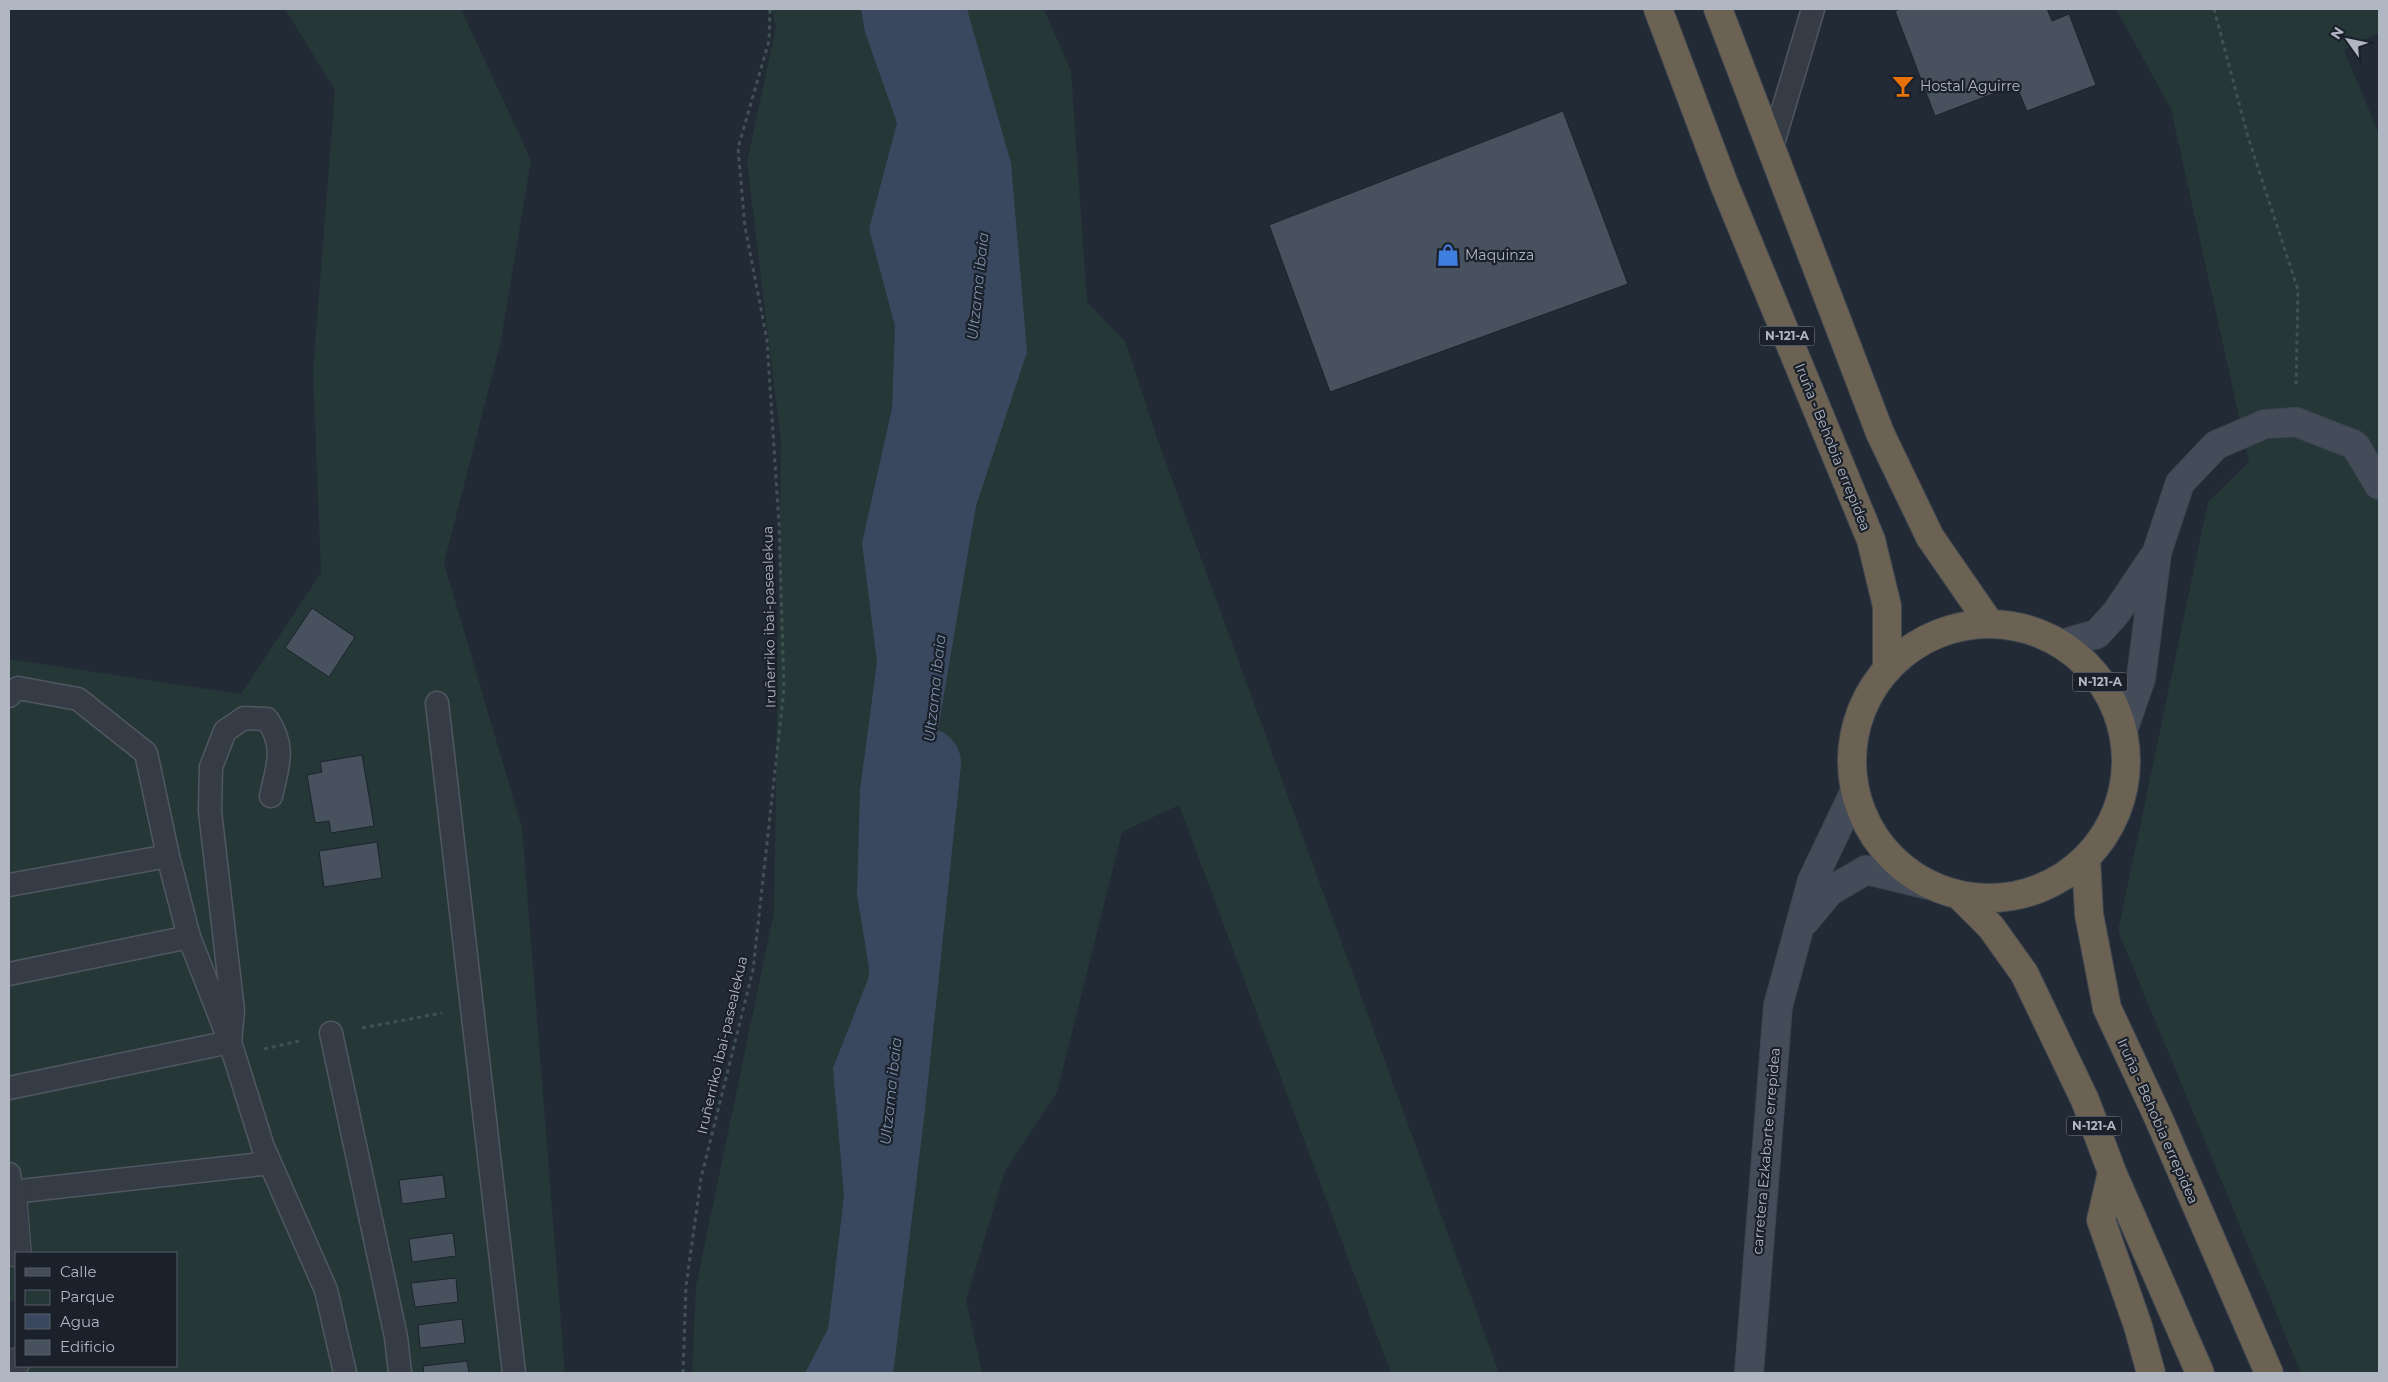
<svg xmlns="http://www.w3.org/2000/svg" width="2388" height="1382" font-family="Montserrat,sans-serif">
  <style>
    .green { fill: #253737 }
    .water { fill: #39485e }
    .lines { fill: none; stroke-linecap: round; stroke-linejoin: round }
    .river { stroke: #39485e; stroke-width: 70 }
    .building { fill: #48525f; stroke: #1d232d }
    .lane-casing { stroke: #505761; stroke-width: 25 }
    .street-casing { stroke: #505761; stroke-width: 30 }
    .secondary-casing { stroke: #3f4550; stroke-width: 30 }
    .highway-casing { stroke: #404751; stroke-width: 30 }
    .path { stroke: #415254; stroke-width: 3; stroke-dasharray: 4 4; stroke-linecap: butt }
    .lane { stroke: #353c46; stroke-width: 22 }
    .street { stroke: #353c46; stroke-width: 28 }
    .secondary { stroke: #444c59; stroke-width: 28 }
    .highway { stroke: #6b6253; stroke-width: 28 }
    .labels { text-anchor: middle; stroke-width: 4.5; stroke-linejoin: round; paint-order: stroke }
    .shield { fill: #1b212b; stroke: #838a95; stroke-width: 1 }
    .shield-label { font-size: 12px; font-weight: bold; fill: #b0b7c3 }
    .poi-label { font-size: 14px; fill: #b0b7c3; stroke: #1b212b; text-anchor: start }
    .street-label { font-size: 14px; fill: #b0b7c3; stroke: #1b212b }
    .water-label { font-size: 15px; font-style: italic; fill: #7b8ea9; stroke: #1b212b }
  </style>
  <rect width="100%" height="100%" fill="#222a35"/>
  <!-- green -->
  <path class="green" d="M285,9h176l70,151 -31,185 -56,218 78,265 43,545h-542l6,-7h147v-113h-160v47l-7,2v-643l232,35 80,-121 -8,-202 22,-281z
    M772,9h272l27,62 16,231 38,39 32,97 342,935h-108l-212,-568 -57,27 -65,260 -52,79 -39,129 16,73h-290l4,-87 78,-374 7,-470 -34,-280 29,-135z
    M2116,9h263v24l-35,17 35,84v1239h-78l-183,-442 90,-429 41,-40 -78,-353z"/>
  <!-- water -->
  <path class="water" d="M861,9h106l44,154 16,189 -51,154 -60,353 -45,401 8,113h-74l25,-48 14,-128 -11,-129 37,-94 -13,-79 3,-105 17,-128 -15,-119 30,-135 3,-82 -26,-97 28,-106 -32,-91z"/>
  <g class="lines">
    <!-- river -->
    <path class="river" d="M858,1373l32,-265 36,-345"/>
  </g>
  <!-- building -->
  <path class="building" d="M1900,9h147l5,12 17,-7 27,71 -69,26 -11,-26 -81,31 -40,-105z
    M1563,111l65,173 -298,108 -61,-167z
    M312,608l43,29 -26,40 -44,-29z
    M362,755l12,71 -43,7 -2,-12 -14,2 -8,-48 15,-3 -2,-10z
    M377,842l5,36 -58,9 -5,-36z
    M443,1175l3,23 -44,6 -3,-24z
    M453,1233l3,23 -44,6 -3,-23z
    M456,1278l2,24 -43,5 -4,-24z
    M462,1319l3,24 -45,5 -2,-23z
    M467,1361l2,12h-45l-1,-7z"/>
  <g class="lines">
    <defs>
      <path id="lane" d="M1771,150l42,-141
        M9,696l9,-8 60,11 68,54 22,103
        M437,703l77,670
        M271,796c7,-31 15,-49 -4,-77l-23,-1 -19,13 -14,36 -1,44 23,200 -3,31 33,105 63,143 19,83
        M9,885l159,-29 21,81 -180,37
        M331,1033l65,304 4,36
        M9,1088l221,-46 -41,-105
        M9,1174l3,18 258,-29"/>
      <path id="street" d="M12,1192l5,61
        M9,1370l7,-8"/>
      <path id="secondary" d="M2062,644l35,-10 19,-21 37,-55
        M2123,730l18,-52 16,-126 23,-69 36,-38 49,-21 31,-2 59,23 24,40
        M1805,921l25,-30 36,-21 62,15
        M1749,1373l29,-367 34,-125 43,-90"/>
      <path id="highway" d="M1658,9l66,175 147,356 16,66v64
        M1718,9l162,424 50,104 60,87
        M1852 761a137 137 0 1 1 274 0a137 137 0 1 1-274 0Z
        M2086,858l3,56 18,94 51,109 111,256
        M1959,895l32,32 33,46 61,127 27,72 88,201
        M2112,1172l-11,48 37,106 13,47"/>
    </defs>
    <!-- lane casing -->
    <use href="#lane" class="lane-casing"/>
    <!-- street casing -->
    <use href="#street" class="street-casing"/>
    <!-- secondary casing -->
    <use href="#secondary" class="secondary-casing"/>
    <!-- highway casing -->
    <use href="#highway" class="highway-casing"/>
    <!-- path -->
    <path class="path" d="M2214,9l34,128 50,153 -2,98
      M362,1028l80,-15
      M264,1049l35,-8
      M683,1373l3,-87 15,-108 52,-208 31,-281 -5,-165 -12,-184 -22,-113 -7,-79 31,-107 1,-32"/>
    <!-- lane -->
    <use href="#lane" class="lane"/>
    <!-- street -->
    <use href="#street" class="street"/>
    <!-- secondary -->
    <use href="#secondary" class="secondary"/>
    <!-- highway -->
    <use href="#highway" class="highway"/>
  </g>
  <!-- icons -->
  <defs>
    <symbol id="bar-bare" viewBox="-9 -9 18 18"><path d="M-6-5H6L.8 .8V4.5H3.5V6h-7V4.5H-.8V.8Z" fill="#e8710a" stroke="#1b212b" stroke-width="2.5" paint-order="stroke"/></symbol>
    <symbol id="shop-bare" viewBox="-9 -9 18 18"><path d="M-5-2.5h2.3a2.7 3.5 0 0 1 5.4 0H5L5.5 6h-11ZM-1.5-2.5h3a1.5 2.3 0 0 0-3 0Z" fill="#3f7fe0" stroke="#1b212b" stroke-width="2.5" paint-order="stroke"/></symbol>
  </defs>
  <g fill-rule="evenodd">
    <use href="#bar-bare" x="1887" y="70" width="32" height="32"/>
    <use href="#shop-bare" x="1432" y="239" width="32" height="32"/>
  </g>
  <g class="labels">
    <!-- shield labels -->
    <g class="shield">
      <rect x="1759.5" y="326.5" width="55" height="19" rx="4"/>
      <rect x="2072.5" y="672.5" width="55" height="19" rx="4"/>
      <rect x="2066.5" y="1116.5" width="55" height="19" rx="4"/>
    </g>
    <g class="shield-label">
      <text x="1787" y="340">N-121-A</text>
      <text x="2100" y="686">N-121-A</text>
      <text x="2094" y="1130">N-121-A</text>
    </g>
    <!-- poi labels -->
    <g class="poi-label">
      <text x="1920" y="91">Hostal Aguirre</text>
      <text x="1465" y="260">Maquinza</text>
    </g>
    <!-- street labels -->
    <g class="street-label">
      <text transform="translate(1833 447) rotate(68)" y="5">Iruña - Behobia errepidea</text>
      <text transform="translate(769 617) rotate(-91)" y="5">Iruñerriko ibai-pasealekua</text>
      <text transform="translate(722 1045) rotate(-77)" y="5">Iruñerriko ibai-pasealekua</text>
      <text transform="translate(2158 1121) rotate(66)" y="5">Iruña - Behobia errepidea</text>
      <text transform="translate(1766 1151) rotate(-85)" y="5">carretera Ezkabarte errepidea</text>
    </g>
    <!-- water labels -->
    <g class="water-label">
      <text transform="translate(978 286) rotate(-84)" y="5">Ultzama ibaia</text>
      <text transform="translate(935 688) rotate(-84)" y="5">Ultzama ibaia</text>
      <text transform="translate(891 1091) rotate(-84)" y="5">Ultzama ibaia</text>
    </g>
  </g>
  <!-- border -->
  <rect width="2388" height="1382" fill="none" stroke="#b0b7c3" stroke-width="20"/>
  <!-- legend -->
  <rect x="15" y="1252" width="162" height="115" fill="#1b212b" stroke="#575d68"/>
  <rect x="25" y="1268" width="25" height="8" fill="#444c59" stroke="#575d68"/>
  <text x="60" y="1277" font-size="15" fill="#b0b7c3">Calle</text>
  <rect x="25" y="1290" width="25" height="15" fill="#253737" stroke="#575d68"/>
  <text x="60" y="1302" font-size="15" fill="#b0b7c3">Parque</text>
  <rect x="25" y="1314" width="25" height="15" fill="#39485e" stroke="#575d68"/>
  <text x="60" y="1327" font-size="15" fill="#b0b7c3">Agua</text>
  <rect x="25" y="1340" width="25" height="15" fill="#48525f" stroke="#575d68"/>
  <text x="60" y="1352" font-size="15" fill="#b0b7c3">Edificio</text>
  <!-- north arrow -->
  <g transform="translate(2348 40) rotate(303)" stroke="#1b212b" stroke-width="4" paint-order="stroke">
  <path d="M0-4L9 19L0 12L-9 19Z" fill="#b0b7c3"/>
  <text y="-8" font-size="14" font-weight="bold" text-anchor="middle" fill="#b0b7c3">N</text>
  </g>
</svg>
